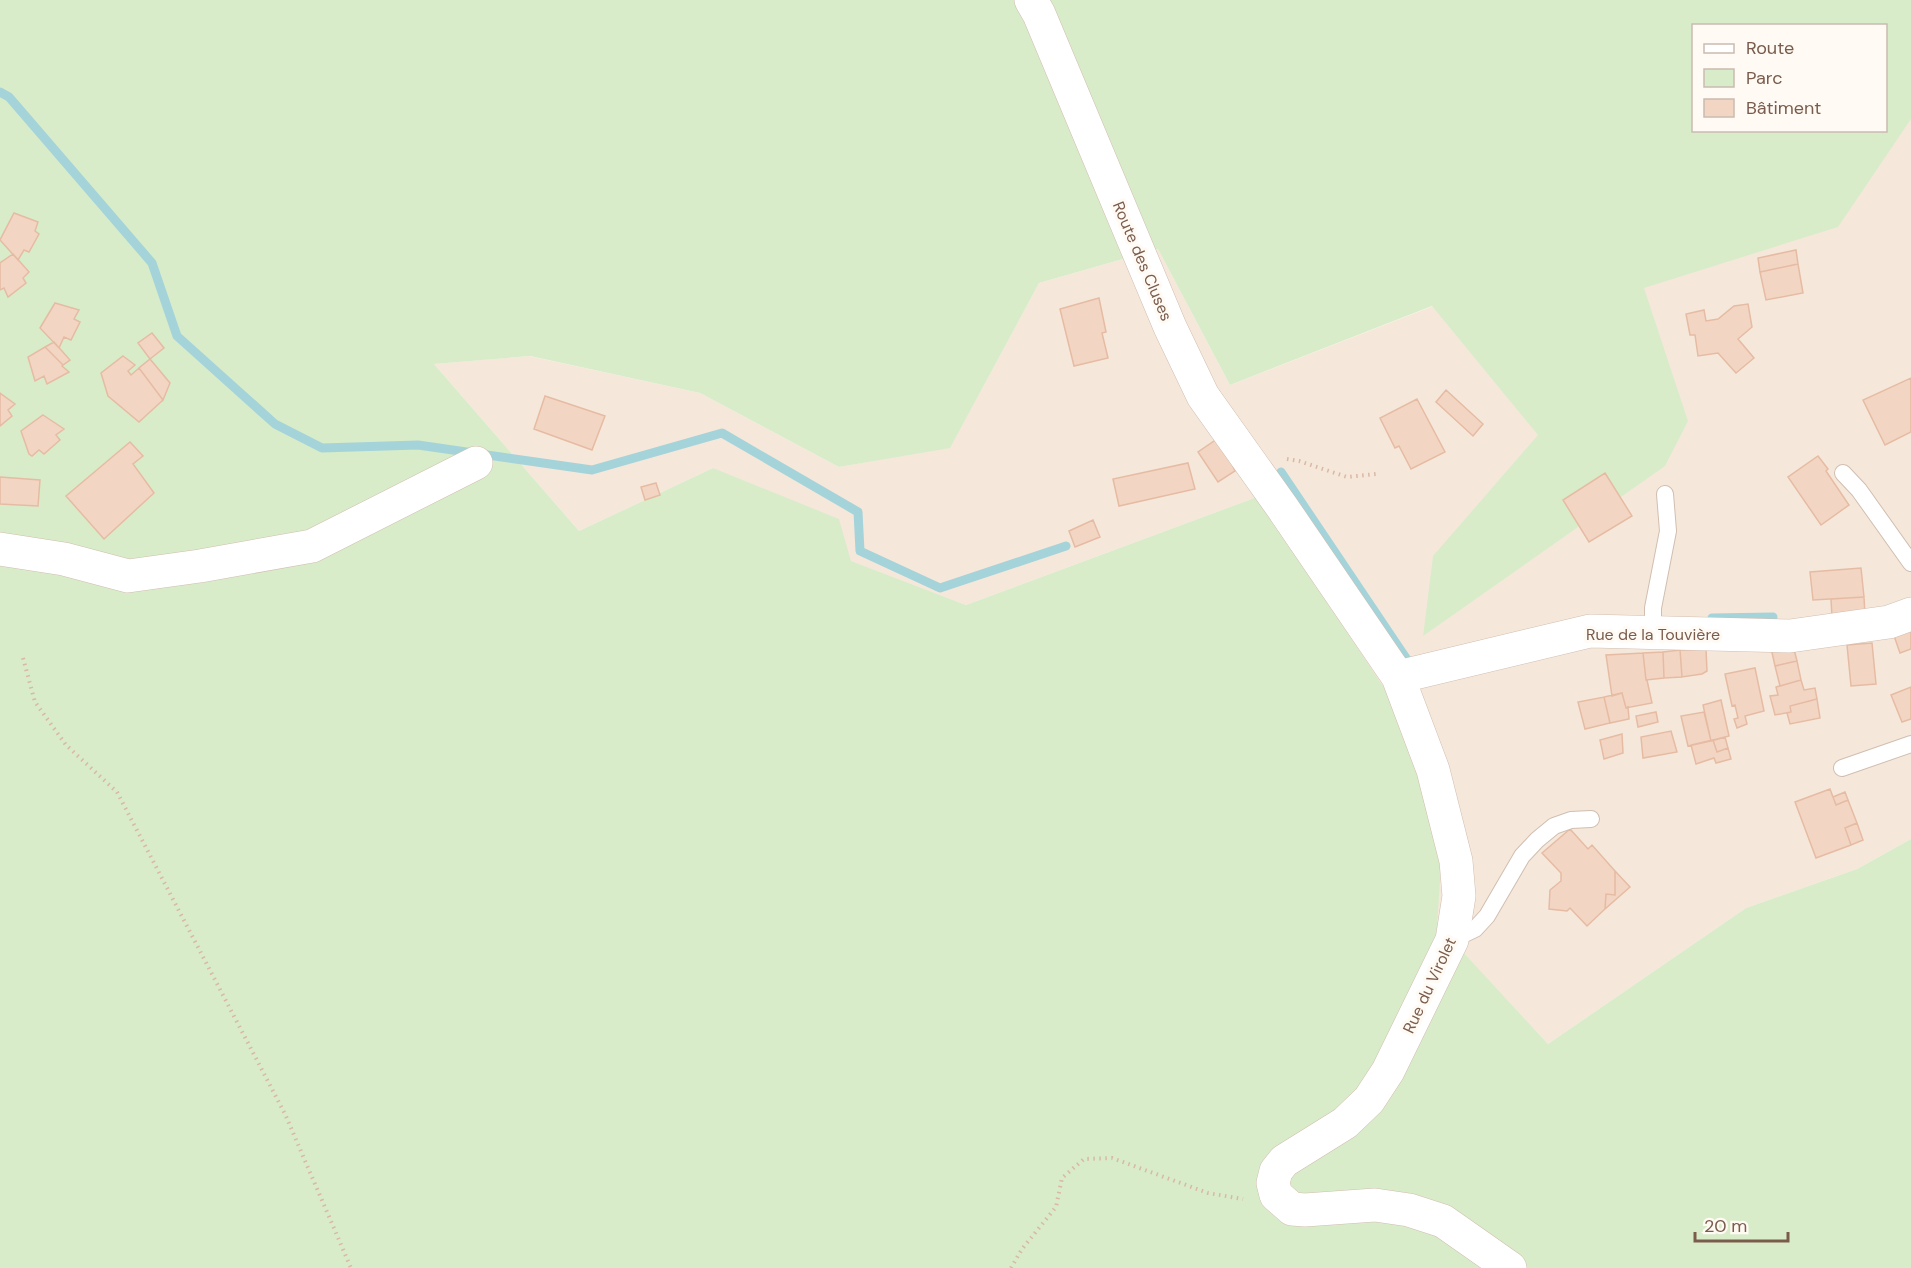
<svg xmlns="http://www.w3.org/2000/svg" width="1911" height="1268" font-family="'DM Sans',sans-serif">
  <style>
    .residential { fill: #f5e8da }
    .green { fill: #d8ecc9; fill-rule: evenodd }
    .lines { fill: none; stroke-linecap: round; stroke-linejoin: round }
    .stream { stroke: #a5d3da; stroke-width: 9 }
    .building { fill: #f3d5c3; stroke: #e6bba3; stroke-width: 1.5 }
    .service-casing { stroke: #d1beb0; stroke-width: 18 }
    .minor-casing { stroke: #d1beb0; stroke-width: 34 }
    .path { stroke: #d9b8a5; stroke-width: 4; stroke-dasharray: 1.5 4.5; stroke-linecap: butt }
    .service { stroke: #fff; stroke-width: 16 }
    .minor { stroke: #fff; stroke-width: 33 }
    .labels { text-anchor: middle; stroke-width: 6; stroke-linejoin: round; paint-order: stroke }
    .street-label { font-size: 16px; fill: #7a5c4d; stroke: #fffaf3 }
  </style>
  <rect width="100%" height="100%" fill="#fdf6ec"/>
  <!-- residential -->
  <path class="residential" d="M1911,105v734l-54,30 -111,39 -198,136 -112,-120 7,-82 -186,-345 -291,108 -116,-44 -137,-93 -134,63 -145,-167 95,-8 171,37 139,74 111,-20 89,-164 119,-34 72,136 656,-255z"/>
  <!-- green -->
  <path class="green" d="M0,0h1911v119l-73,108 -194,61 44,133 -23,45 -242,170 10,-80 105,-121 -106,-129 -202,79 -72,-136 -119,34 -89,165 -111,19 -139,-74 -170,-37 -96,8 145,167 134,-63 126,51 12,42 115,44 291,-108 135,203 51,142 -6,82 111,120 198,-136 111,-39 54,-30v429h-1911zM1694,26h192v104h-192z"/>
  <g class="lines">
    <!-- stream -->
    <path class="stream" d="M0,92l9,5 143,166 25,73 98,88 47,24 96,-3 174,25 130,-37 136,79 2,39 80,37 126,-42
      M1281,472l129,192 3,-1
      M1712,618l61,-1"/>
  </g>
  <!-- building -->
  <path class="building" d="M14,213l24,9 -3,9 4,3 -10,18 -5,-2 -6,10 -18,-20z
    M1796,250l2,14 -38,8 -2,-14z
    M13,254l16,18 -6,6 3,5 -18,14 -4,-9 -4,2v-27z
    M1798,264l5,29 -37,7 -6,-28z
    M1099,298l7,34 -4,1 6,25 -34,8 -14,-57z
    M55,303l24,7 -5,9 6,3 -9,18 -7,-3 -5,11 -19,-20z
    M1748,304l4,23 -14,12 16,19 -18,15 -18,-20 -20,3 -3,-21h-5l-4,-21 18,-4 2,11 12,-2 16,-13z
    M152,333l12,15 -14,11 -12,-16z
    M54,342l16,18 -7,5 -18,-18z
    M45,347l18,18 -1,1 7,6 -22,12 -3,-8 -9,5 -7,-24z
    M123,356l12,9 -7,6 3,4 8,-7 24,32 -24,22 -31,-26 -7,-23z
    M150,359l20,24 -7,17 -24,-32z
    M1911,378v54l-26,13 -22,-45z
    M1446,390l37,34 -10,12 -37,-34z
    M0,393l15,11 -7,6 4,6 -12,10z
    M545,396l60,20 -13,34 -58,-21z
    M1417,399l28,53 -34,17 -12,-23 -4,2 -15,-30z
    M43,415l21,14 -8,6 4,5 -16,14 -5,-4 -7,6 -3,-2 -8,-23z
    M1217,439l12,18 6,14 -17,11 -20,-30z
    M130,442l13,14 -10,8 21,29 -50,46 -38,-43z
    M1818,456l10,13 -2,2 23,34 -28,20 -33,-48z
    M1188,463l7,26 -76,17 -6,-27z
    M1605,473l27,43 -43,26 -26,-42z
    M0,477l40,3 -2,26 -38,-2z
    M656,483l4,12 -15,5 -4,-13z
    M1093,520l7,17 -25,10 -6,-16z
    M1861,568l3,29 -51,3 -3,-28z
    M1864,597l1,18 -33,3 -1,-19z
    M1911,624v25l-11,4 -8,-23z
    M1872,643l4,41 -25,2 -4,-41z
    M1793,645l4,16 -22,5 -4,-18z
    M1706,649l1,22 -5,3 -20,3 -2,-27z
    M1680,650l2,27 -18,1 -1,-26z
    M1663,652l1,26 -18,2 -3,-27z
    M1643,653l3,27h1l5,23 -26,5 -4,-15 -10,3 -6,-41z
    M1797,661l4,19 -21,6 -5,-20z
    M1755,668l9,43 -19,5 2,8 -10,4 -3,-9 4,-1 -3,-13 -3,1 -7,-32z
    M1801,680l3,10 11,-2 2,11 -27,7 1,6 -16,3 -5,-19 8,-1 -2,-8z
    M1911,687v32l-9,3 -11,-27z
    M1622,693l4,15 2,-1 1,12 -19,4 -6,-26z
    M1604,697l6,26 -25,6 -7,-27z
    M1817,699l3,19 -30,6 -3,-11 4,-1 -1,-6z
    M1721,700l8,36 -18,5 -8,-36z
    M1656,712l2,10 -20,5 -2,-11z
    M1704,712l7,29 -23,5 -7,-30z
    M1671,731l6,21 -34,6 -2,-21z
    M1622,734l1,19 -19,6 -4,-19z
    M1725,737l3,11 -11,4 -4,-12z
    M1713,740l4,12 11,-4 3,11 -15,4 -2,-5 -18,6 -5,-19z
    M1830,789l6,16 12,-5 9,23 -12,5 6,17 -35,13 -21,-56z
    M1845,792l3,8 -12,5 -3,-8z
    M1857,823l6,17 -12,5 -6,-17z
    M1570,829l18,20 4,-4 23,26v24l-9,-1 -1,15 -18,17 -17,-18 -3,3 -18,-2 1,-19 11,-9v-8l-19,-20z
    M1615,871l15,16 -25,22 1,-15 9,1z"/>
  <g class="lines">
    <defs>
      <path id="service" d="M1843,473l16,17 52,73
        M1653,633v-25l15,-77 -3,-37
        M1842,768l69,-24
        M1452,940l23,-11 12,-13 35,-60 15,-16 17,-14 17,-6 20,-1"/>
      <path id="minor" d="M1031,0l8,14 131,313 33,69 79,111 116,170 35,93 23,91 3,35 -7,44 -64,131 -19,29 -24,23 -61,38 -8,10 -3,12 3,12 16,14 13,1 70,-5 34,5 34,11 67,47
        M0,549l64,10 64,17 72,-10 112,-20 164,-83
        M1398,677l192,-46 200,5 99,-14 22,-8"/>
    </defs>
    <!-- service casing -->
    <use href="#service" class="service-casing"/>
    <!-- minor casing -->
    <use href="#minor" class="minor-casing"/>
    <!-- path -->
    <path class="path" d="M1287,459l12,2 48,16 29,-3
      M23,658l12,44 31,43 51,47 168,322 66,154
      M1011,1268l11,-19 34,-42 6,-29 22,-19 28,-1 96,35 35,6"/>
    <!-- service -->
    <use href="#service" class="service"/>
    <!-- minor -->
    <use href="#minor" class="minor"/>
  </g>
  <g class="labels">
    <!-- street labels -->
    <g class="street-label">
      <text transform="translate(1143 261) rotate(67)" y="6">Route des Cluses</text>
      <text x="1653" y="640">Rue de la Touvière</text>
      <text transform="translate(1429 985) rotate(-65)" y="6">Rue du Virolet</text>
    </g>
  </g>
  <!-- legend -->
  <rect x="1692" y="24" width="195" height="108" fill="#fffaf3" stroke="#cabbb1" stroke-width="1.5"/>
  <rect x="1704" y="44" width="30" height="9" fill="#ffffff" stroke="#cabbb1" stroke-width="1.5"/>
  <text x="1746" y="54" font-size="18" fill="#7a5c4d">Route</text>
  <rect x="1704" y="69" width="30" height="18" fill="#d8ecc9" stroke="#cabbb1" stroke-width="1.5"/>
  <text x="1746" y="84" font-size="18" fill="#7a5c4d">Parc</text>
  <rect x="1704" y="99" width="30" height="18" fill="#f3d5c3" stroke="#cabbb1" stroke-width="1.5"/>
  <text x="1746" y="114" font-size="18" fill="#7a5c4d">Bâtiment</text>
  <!-- scale -->
  <path d="M1695 1232v9h93v-9" fill="none" stroke="#7a5c4d" stroke-width="3"/>
  <text x="1704" y="1232" font-size="18" fill="#7a5c4d" stroke="#fffaf3" stroke-width="4.5" paint-order="stroke">20 m</text>
</svg>
